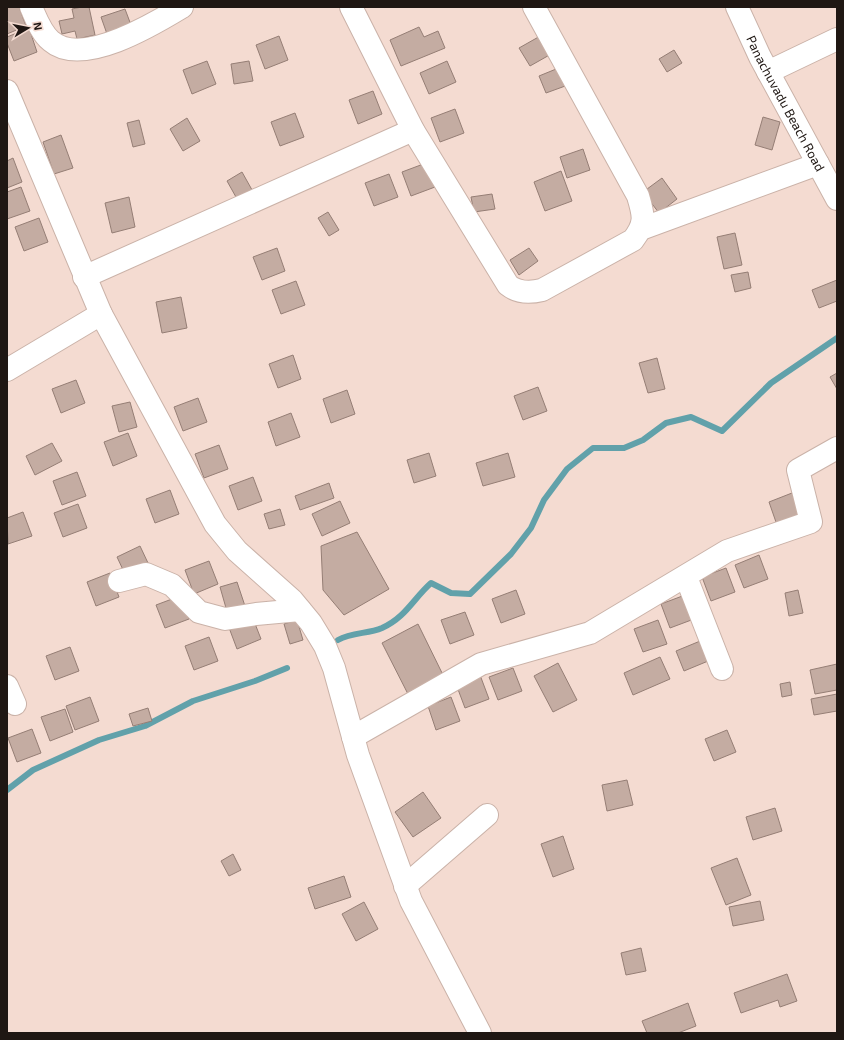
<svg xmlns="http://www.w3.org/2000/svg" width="844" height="1040" font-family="'Exo 2',sans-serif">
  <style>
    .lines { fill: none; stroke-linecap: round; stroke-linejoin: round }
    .stream { stroke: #61a1aa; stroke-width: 6 }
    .building { fill: #c4aca2; stroke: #957e75 }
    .minor-casing { stroke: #cab2a8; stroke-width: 24 }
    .minor { stroke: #fff; stroke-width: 22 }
    .labels { text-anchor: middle; stroke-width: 3; stroke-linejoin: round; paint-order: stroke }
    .street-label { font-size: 13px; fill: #1f1713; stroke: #f4dbd1 }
  </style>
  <rect width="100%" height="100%" fill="#f4dbd1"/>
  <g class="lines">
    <!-- stream -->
    <path class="stream" d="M338,640c14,-8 30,-6 44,-12 24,-11 31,-29 49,-45l20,10 19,1 41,-40 20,-26 13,-28 23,-31 26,-21h31l19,-8 23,-17 25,-6 31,14 49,-48 66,-45
      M7,790l26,-20 66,-30 46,-14 48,-25 62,-20 32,-13"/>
  </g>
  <!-- building -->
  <path class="building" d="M7,7h12l7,19 -19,8z
    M82,7h7l6,28 -18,4 -2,-8 -13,3 -3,-13 15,-3 -2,-9z
    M125,9l6,16 -24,9 -6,-17z
    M419,27l5,10 14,-6 7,17 -44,18 -11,-26z
    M29,28l8,24 -23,9 -7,-18v-6z
    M542,35l11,18 -23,13 -11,-18z
    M279,36l9,24 -23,9 -9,-24z
    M674,50l8,13 -15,9 -8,-13z
    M207,61l9,23 -24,10 -9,-24z
    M249,61l4,20 -19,3 -3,-20z
    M447,61l9,21 -27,12 -9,-21z
    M561,67l7,18 -22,8 -7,-17z
    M373,91l9,23 -24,10 -9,-24z
    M455,109l9,24 -24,9 -9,-24z
    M295,113l9,24 -24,9 -9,-24z
    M763,117l17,5 -8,28 -17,-5z
    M187,118l13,23 -17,10 -13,-22z
    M139,120l6,24 -12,3 -6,-24z
    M61,135l12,33 -19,6 -11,-32z
    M583,149l7,21 -23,8 -7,-21z
    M13,158l9,24 -15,6v-27z
    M426,163l9,24 -24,9 -9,-24z
    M561,171l11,30 -27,10 -11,-29z
    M242,172l14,25 -15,9 -14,-25z
    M389,174l9,23 -24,9 -9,-23z
    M662,178l15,21 -18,14 -16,-21z
    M21,187l9,24 -23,8v-27z
    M492,194l3,15 -21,3 -3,-15z
    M129,197l6,30 -23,6 -7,-30z
    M328,212l11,18 -10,6 -11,-18z
    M39,218l9,24 -24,9 -9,-24z
    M735,233l7,32 -18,4 -7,-32z
    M277,248l8,23 -23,9 -9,-23z
    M529,248l9,13 -19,14 -9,-15z
    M748,272l3,16 -16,4 -4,-17z
    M837,280v21l-18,7 -7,-18z
    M296,281l9,24 -24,9 -9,-24z
    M181,297l6,31 -25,5 -6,-31z
    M293,355l8,24 -23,9 -9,-24z
    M657,358l8,31 -17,4 -9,-30z
    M837,373v16l-7,-12z
    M76,380l9,23 -24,10 -9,-24z
    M538,387l9,24 -24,9 -9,-24z
    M347,390l8,24 -24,9 -8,-24z
    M198,398l9,24 -24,9 -9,-24z
    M130,402l7,25 -18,5 -7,-26z
    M291,413l9,24 -24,9 -8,-24z
    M128,433l9,23 -24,10 -9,-24z
    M52,443l10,18 -27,14 -9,-19z
    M219,445l9,24 -24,9 -9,-24z
    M429,453l7,23 -22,7 -7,-23z
    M508,453l7,24 -32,9 -7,-23z
    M77,472l9,24 -24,9 -9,-24z
    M253,477l9,24 -24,9 -9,-24z
    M329,483l5,15 -34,12 -5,-14z
    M170,490l9,24 -24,9 -9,-24z
    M792,493l9,23 -24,9 -8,-23z
    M340,501l10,22 -28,13 -10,-22z
    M78,504l9,24 -24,9 -9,-24z
    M280,509l5,16 -16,4 -5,-15z
    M23,512l9,24 -24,8 -1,-26z
    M357,532l32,57 -45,26 -21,-25 -2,-44z
    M140,546l8,17 -23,11 -8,-17z
    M759,555l9,24 -24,9 -9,-23z
    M209,561l9,23 -24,10 -9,-24z
    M726,568l9,24 -24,9 -9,-24z
    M110,573l9,24 -23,9 -9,-24z
    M237,582l9,27 -18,6 -8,-28z
    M516,590l9,24 -24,9 -9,-24z
    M798,590l5,23 -14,3 -4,-23z
    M685,595l9,24 -24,9 -9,-24z
    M180,596l9,23 -24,9 -9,-23z
    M465,612l9,23 -24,9 -9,-24z
    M252,616l9,23 -24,10 -9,-24z
    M297,620l6,20 -13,4 -6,-20z
    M658,620l9,24 -24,8 -9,-23z
    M418,624l27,55 -35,19 -28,-55z
    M209,637l9,24 -24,9 -9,-24z
    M705,639l8,20 -29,12 -8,-20z
    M70,647l9,24 -24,9 -9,-24z
    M660,657l10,22 -37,16 -9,-22z
    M558,663l19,37 -24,12 -19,-36z
    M837,664v26l-22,4 -5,-24z
    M513,668l9,23 -24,9 -9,-23z
    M480,675l9,24 -24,9 -9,-24z
    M790,682l2,13 -10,2 -2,-13z
    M837,694v17l-23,4 -3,-16z
    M90,697l9,24 -24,9 -9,-24z
    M451,697l9,24 -24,9 -8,-24z
    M148,708l4,13 -19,5 -4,-12z
    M65,709l8,23 -23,9 -9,-24z
    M32,729l9,24 -24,9 -9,-24z
    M727,730l9,22 -22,9 -9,-22z
    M627,780l6,25 -26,6 -5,-26z
    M423,792l18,26 -28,19 -18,-25z
    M775,808l7,23 -29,9 -7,-23z
    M563,836l11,33 -21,8 -12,-33z
    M233,854l8,16 -12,6 -8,-15z
    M737,858l14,37 -25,10 -15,-37z
    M344,876l7,21 -36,12 -7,-21z
    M760,901l4,19 -31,6 -4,-19z
    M364,902l14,27 -22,12 -14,-27z
    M641,948l5,23 -20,4 -5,-22z
    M787,974l10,27 -17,6 -2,-7 -37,13 -7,-20z
    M688,1003l8,23 -18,7h-31l-5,-12z"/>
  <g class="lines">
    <defs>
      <g id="minor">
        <path d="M31,7c5,11 10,26 20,34 31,27 103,-17 131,-34"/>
        <path d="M351,7l62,123 95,155c10,8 22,8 34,5l91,-50c13,-17 11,-24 5,-44l-104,-189"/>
        <path id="s1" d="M737,7l23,50 77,142"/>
        <path d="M768,72l69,-33"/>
        <path d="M7,91l94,223 114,210 22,27 55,49 19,23 14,23 9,22 24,87 53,146 69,132"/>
        <path d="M641,229l177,-65"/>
        <path d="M84,277l329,-147"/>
        <path d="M7,370l94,-56"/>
        <path d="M686,577l36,92"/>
        <path d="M119,581l27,-7 26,11 27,27 26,7 31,-5 44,-4"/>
        <path d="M7,686l8,18"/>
        <path d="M353,737l128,-73 109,-31 137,-82 84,-29 -13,-52 39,-22"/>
        <path d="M405,886l82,-71"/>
      </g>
    </defs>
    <!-- minor casing -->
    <use href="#minor" class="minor-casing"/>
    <!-- minor -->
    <use href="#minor" class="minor"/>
  </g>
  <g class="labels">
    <!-- street labels -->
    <g class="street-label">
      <text dy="5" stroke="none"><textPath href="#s1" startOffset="108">Panachuvadu Beach Road</textPath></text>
    </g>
  </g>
  <!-- border -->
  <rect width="844" height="1040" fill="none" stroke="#1f1713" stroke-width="16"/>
  <!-- north arrow -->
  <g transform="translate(28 28) rotate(80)" stroke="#f4dbd1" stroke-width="3" paint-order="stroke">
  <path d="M0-3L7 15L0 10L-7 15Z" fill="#1f1713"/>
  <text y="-6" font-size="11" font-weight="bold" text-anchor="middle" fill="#1f1713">N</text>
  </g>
</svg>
